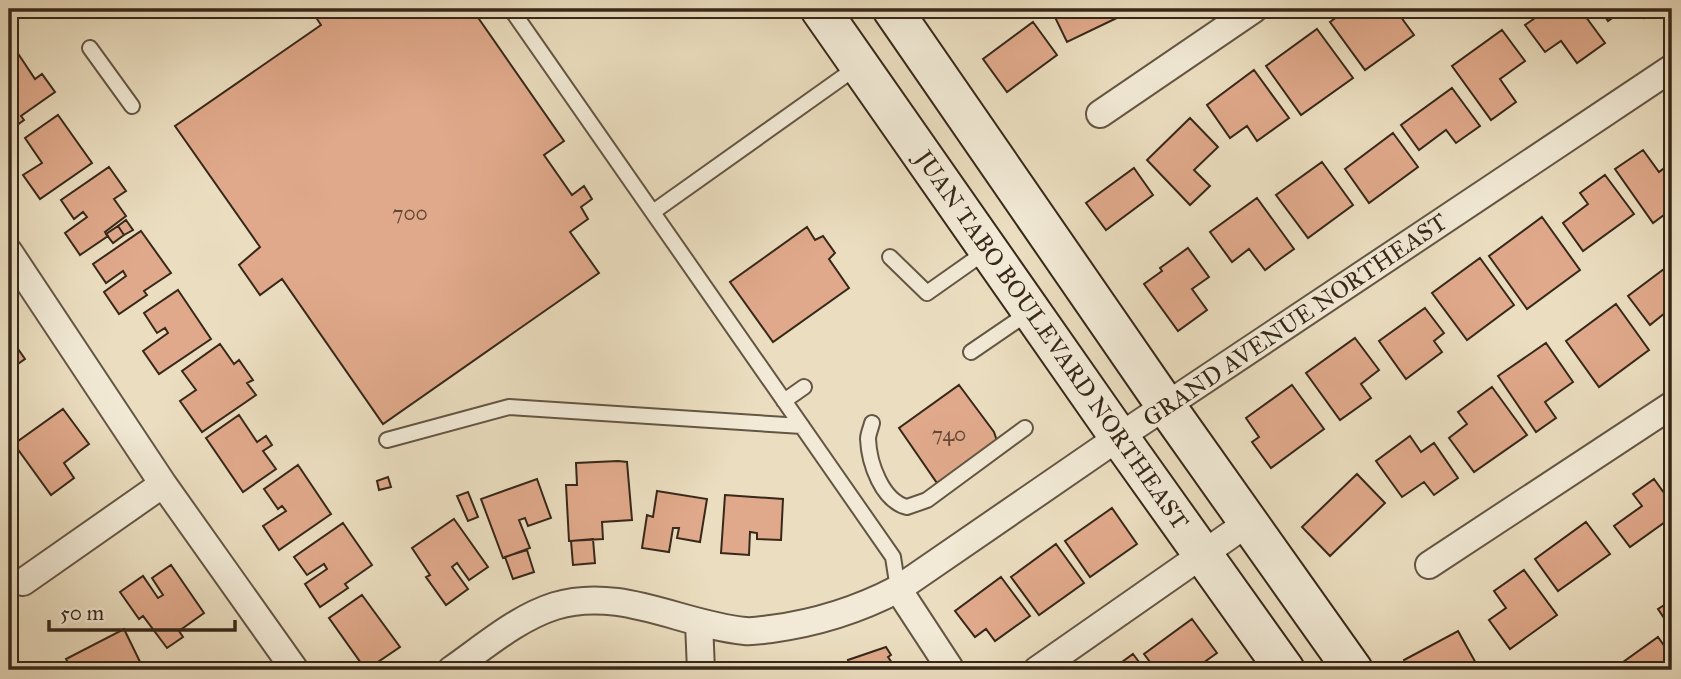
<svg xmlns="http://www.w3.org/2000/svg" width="1681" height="679" font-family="'IM FELL Great Primer',serif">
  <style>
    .building { fill: #e0a98b; stroke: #37281a; stroke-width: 2 }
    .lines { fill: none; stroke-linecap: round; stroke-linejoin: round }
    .service-casing { stroke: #645644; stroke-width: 18 }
    .minor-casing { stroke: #645644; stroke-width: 30 }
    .secondary-casing { stroke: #37281a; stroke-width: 42 }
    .service { stroke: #f2ead6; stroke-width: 14 }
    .minor { stroke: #f2ead6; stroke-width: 26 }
    .secondary { stroke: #f2ead6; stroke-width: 38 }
    .labels { text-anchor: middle; stroke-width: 6; stroke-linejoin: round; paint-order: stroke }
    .number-label { font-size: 21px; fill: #614836 }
    .street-label { font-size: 24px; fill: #37281a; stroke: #f2ead6 }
  </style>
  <rect width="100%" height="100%" fill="#ebdec0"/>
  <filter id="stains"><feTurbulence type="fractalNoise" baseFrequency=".00286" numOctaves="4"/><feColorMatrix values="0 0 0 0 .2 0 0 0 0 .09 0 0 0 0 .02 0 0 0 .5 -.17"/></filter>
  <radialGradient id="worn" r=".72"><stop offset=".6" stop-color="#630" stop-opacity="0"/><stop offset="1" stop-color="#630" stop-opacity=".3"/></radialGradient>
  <!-- building -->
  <path class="building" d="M313,9h159l92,132 -20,14 28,40 12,-9 8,13 -11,8 7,12 -18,13 29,41 -216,151 -101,-145 -22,16 -21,-30 21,-18 -85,-121 146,-101 -10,-15z
    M1051,9h66l4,7 -54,26z
    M1348,9h47l19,26 -49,35 -35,-48z
    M1548,9l9,2 3,-2h20l25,34 -28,20 -16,-22 -16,11 -20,-27z
    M1600,9h25l-17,12z
    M1638,9h18l-12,9z
    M1033,22l24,33 -50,37 -24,-33z
    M1317,29l36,49 -52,37 -35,-49z
    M1502,30l23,31 -25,18 16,23 -25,18 -39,-54z
    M19,55l16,24 7,-5 13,18 -34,24 3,4 -15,11v-68z
    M1254,70l35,48 -32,23 -10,-15 -17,12 -23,-33z
    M1452,88l28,38 -24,17 -10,-13 -27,20 -18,-25z
    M58,115l34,48 -52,36 -17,-24 19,-12 -17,-25z
    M1190,118l28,29 -24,23 16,16 -20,19 -43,-45z
    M1393,133l25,34 -49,36 -24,-34z
    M1643,150l16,22 13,-10v47l-19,14 -38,-54z
    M1322,162l31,43 -45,33 -32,-43z
    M109,167l17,24 -12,8 12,17 -21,16 3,4 -28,19 -15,-22 22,-16 -4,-5 -9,7 -13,-19z
    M1134,168l19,27 -47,35 -20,-27z
    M1605,175l29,39 -51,37 -20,-28 25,-19 -8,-11z
    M1257,198l37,51 -29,21 -16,-21 -17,13 -22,-30z
    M1542,217l38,53 -53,39 -38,-53z
    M126,220l7,10 -9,5 -6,-9z
    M118,226l6,9 -11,8 -7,-9z
    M807,227l8,13 8,-4 12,17 -6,6 20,29 -76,54 -43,-60z
    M141,231l30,42 -27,18 3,4 -28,19 -15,-22 22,-16 -3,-5 -17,12 -13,-19z
    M1188,248l21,29 -17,12 15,21 -29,21 -34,-47 18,-13 -2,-3z
    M1480,258l34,47 -47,35 -35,-47z
    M1672,263v60l-7,-10 -15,12 -22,-29z
    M178,290l33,49 -52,35 -16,-23 25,-18 -3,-5 -8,5 -13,-20z
    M1616,304l33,46 -50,37 -33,-46z
    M1425,308l19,25 -10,8 8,11 -36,27 -27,-38z
    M9,336l16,23 -16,11z
    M1355,338l24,32 -18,14 10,14 -31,22 -34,-47z
    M1546,343l27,39 -28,20 11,16 -20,14 -38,-56z
    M220,344l14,20 5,-4 14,20 -6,3 9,12 -54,37 -22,-31 16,-11 -14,-19z
    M959,385l35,47 3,9 -60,42 -38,-55z
    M1292,385l32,44 -53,39 -19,-26 7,-5 -13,-19z
    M1492,387l35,48 -53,37 -25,-34 18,-14 -9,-12z
    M63,409l26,35 -25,19 10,15 -23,17 -37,-51z
    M239,415l18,27 9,-6 6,9 -9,6 13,18 -33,23 -37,-54z
    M1410,436l11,16 13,-9 24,35 -24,17 -10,-13 -22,15 -26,-36z
    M618,461l9,1 5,58 -30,2 1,17 -34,2 -3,-56h11l-1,-22z
    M298,465l33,49 -52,36 -16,-24 23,-15 -4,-5 -4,3 -14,-20z
    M1357,474l28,29 -55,53 -28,-29z
    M388,477l3,10 -12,3 -2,-9z
    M537,479l14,39 -23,8 -3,-8 -6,2 11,28 -27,10 -22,-59z
    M1654,479l18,25v13l-42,30 -16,-21 28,-20 -9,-12z
    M657,491l50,8 -7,43 -23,-4 2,-10h-6l-4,24 -27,-4 5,-33 6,2z
    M468,492l10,25 -10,4 -11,-25z
    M725,495l58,4 -2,41 -24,-1v-6l-7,-1 -1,23 -28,-2z
    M1112,508l25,36 -47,33 -25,-36z
    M454,519l34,48 -19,13 -12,-17 -5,4 16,22 -22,16 -20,-28 4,-2 -18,-27z
    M1586,522l24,32 -52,37 -23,-32z
    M343,523l29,42 -27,19 3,4 -28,19 -15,-23 22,-15 -3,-5 -17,11 -13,-18z
    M593,539l2,24 -22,2 -2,-24z
    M1056,544l28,39 -45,32 -28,-38z
    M527,550l7,22 -21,7 -8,-22z
    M171,565l33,48 -25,18 4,6 -16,11 -24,-32 -4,3 -19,-27 23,-16 15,22 5,-3 -11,-17z
    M1524,570l33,45 -47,34 -21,-29 17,-12 -12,-17z
    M1001,577l29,39 -35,25 -9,-12 -11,8 -20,-26z
    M362,595l38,52 -34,23 -37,-52z
    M1672,600v30l-14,-21z
    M1192,619l25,34 -24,17h-37l-12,-16z
    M124,629l20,41h-72l-6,-11z
    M1458,631l19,34 -9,5h-59l-5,-10z
    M1658,637l14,20v13h-60z
    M886,647l5,8 -3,2 9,13h-46l-3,-10z
    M1133,654l12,16h-34z
    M624,663l2,7h-38z
    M45,664l1,6h-26z"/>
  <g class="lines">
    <defs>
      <path id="service" d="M511,9l382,548 5,32
        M90,48l42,58
        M653,212l204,-145
        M890,257l37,36 61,-43
        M971,352l60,-41
        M784,401l20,-14
        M872,423c-1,5 -4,11 -4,16 1,24 14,62 39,68l20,-7 98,-72
        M387,440l122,-33 293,19"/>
      <path id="minor" d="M1100,114l154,-105
        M9,252l154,232 132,186
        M1429,565l243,-160
        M23,582l140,-98
        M898,589l53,81
        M699,623l2,47
        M451,670c33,-23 66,-52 104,-64 65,-20 127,19 190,25 8,1 18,-1 26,-2 45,-6 87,-19 127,-40l221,-152 553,-369
        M1037,670l212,-148"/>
      <path id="secondary" d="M820,9l299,428 166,233
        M892,9l274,397 187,264"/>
    </defs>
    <!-- service casing -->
    <use href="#service" class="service-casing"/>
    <!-- minor casing -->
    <use href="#minor" class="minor-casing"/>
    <!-- secondary casing -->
    <use href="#secondary" class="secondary-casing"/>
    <!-- service -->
    <use href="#service" class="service"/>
    <!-- minor -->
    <use href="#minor" class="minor"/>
    <!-- secondary -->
    <use href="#secondary" class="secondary"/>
  </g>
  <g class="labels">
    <!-- number labels -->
    <g class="number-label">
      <text x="410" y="220">700</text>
      <text x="949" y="441">740</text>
    </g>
    <!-- street labels -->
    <g class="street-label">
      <text transform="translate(1295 320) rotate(-34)" y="8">GRAND AVENUE NORTHEAST</text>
      <text transform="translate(1052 340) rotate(55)" y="8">JUAN TABO BOULEVARD NORTHEAST</text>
    </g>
  </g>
  <!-- margin -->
  <rect width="1681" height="679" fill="none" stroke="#ebdec0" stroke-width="35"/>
  <rect x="10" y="10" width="1660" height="658" fill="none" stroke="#37281a" stroke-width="3.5"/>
  <rect x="18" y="18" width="1646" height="644" fill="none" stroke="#37281a" stroke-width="2"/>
  <!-- scale -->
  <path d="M49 620v10h186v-10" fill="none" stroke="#37281a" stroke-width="3.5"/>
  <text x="60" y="620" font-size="21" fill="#37281a" stroke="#f2ead6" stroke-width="5" paint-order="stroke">50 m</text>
  <rect width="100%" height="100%" filter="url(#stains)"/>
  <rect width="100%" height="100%" fill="url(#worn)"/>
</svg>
